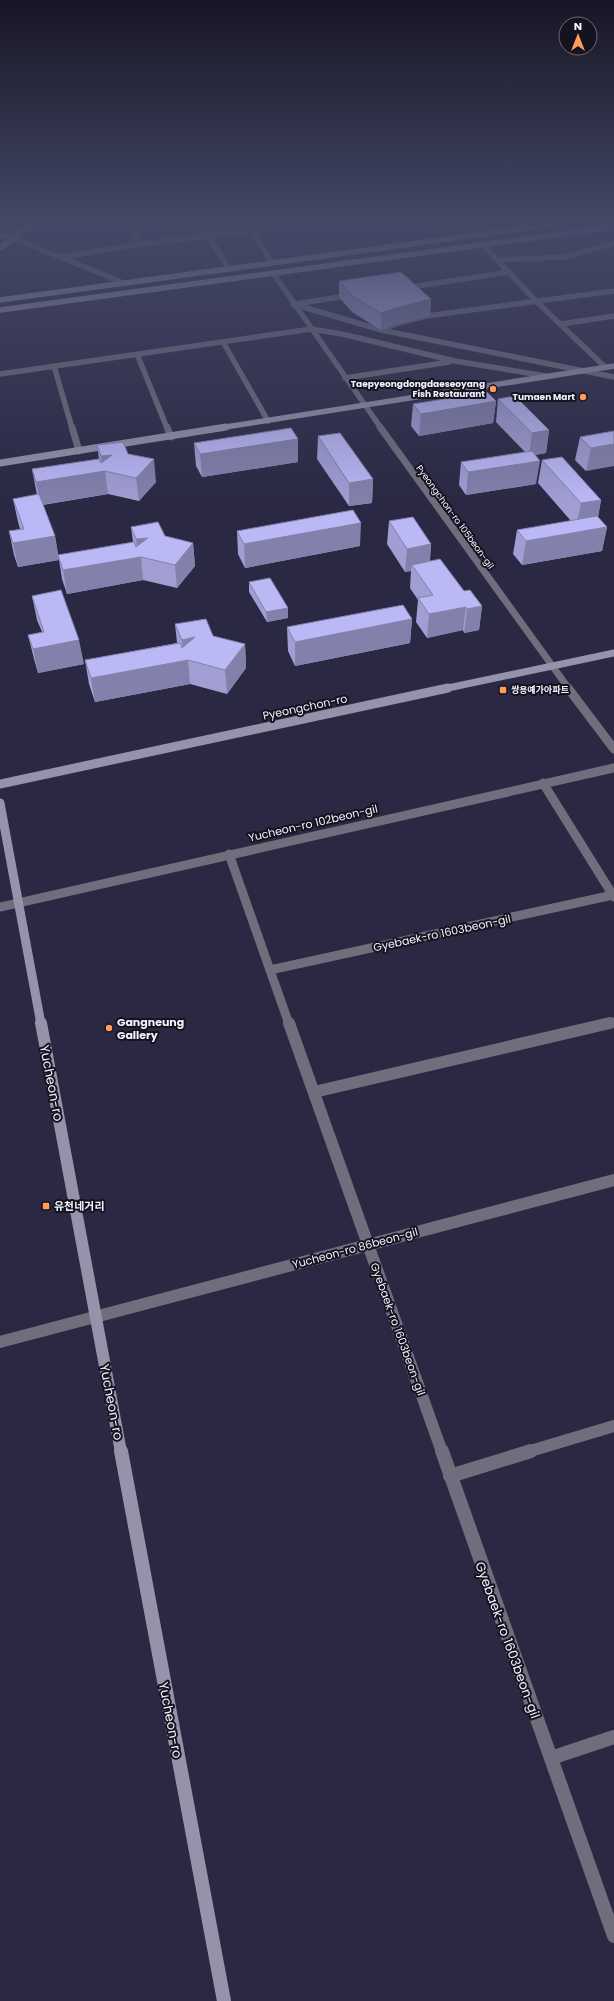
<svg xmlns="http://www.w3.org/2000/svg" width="614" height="2001" font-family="Poppins,'Noto Sans KR',sans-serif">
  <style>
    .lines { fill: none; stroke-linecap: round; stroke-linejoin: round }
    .lane-far2 { stroke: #6e6e7c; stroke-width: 9 }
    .lane-far1 { stroke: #6e6e7c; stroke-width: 12 }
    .lane { stroke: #6e6e7c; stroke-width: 14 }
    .street-far4 { stroke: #6e6e7c; stroke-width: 5.5 }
    .street-far3 { stroke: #6e6e7c; stroke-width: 7 }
    .street-far2 { stroke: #6e6e7c; stroke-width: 9 }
    .street-far1 { stroke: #6e6e7c; stroke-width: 12 }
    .street { stroke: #6e6e7c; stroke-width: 14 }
    .secondary-far4 { stroke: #9493aa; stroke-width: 5.5 }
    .secondary-far3 { stroke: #9493aa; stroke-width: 7 }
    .secondary-far2 { stroke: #9493aa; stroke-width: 9 }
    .secondary-far1 { stroke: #9493aa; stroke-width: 12 }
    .secondary { stroke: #9493aa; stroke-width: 14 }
    .wall { fill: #a19ed4 }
    .shaded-wall { fill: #8381ac }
    .building { fill: #bbb8f6; stroke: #8381ac }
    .poi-dot { fill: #ff9b5b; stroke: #14131f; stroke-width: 1.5 }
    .labels { text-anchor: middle; stroke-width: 4; stroke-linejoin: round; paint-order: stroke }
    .far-poi-label { font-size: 9px; font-weight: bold; fill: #f3f3fe; stroke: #14131f; text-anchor: end }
    .far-street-label { font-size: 9px; fill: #f3f3fe; stroke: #14131f }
    .street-label { font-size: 11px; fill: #f3f3fe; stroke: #14131f }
    .poi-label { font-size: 11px; font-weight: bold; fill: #f3f3fe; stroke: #14131f; text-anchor: start }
    .near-street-label { font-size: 13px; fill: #f3f3fe; stroke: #14131f }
  </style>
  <rect width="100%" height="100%" fill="#2a2843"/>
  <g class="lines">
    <!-- lane-far2 -->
    <path class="lane-far2" d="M270,970l343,-75
      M606,1024l8,-2"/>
    <!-- lane-far1 -->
    <path class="lane-far1" d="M314,1092l296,-69
      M527,1452l87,-26"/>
    <!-- lane -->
    <path class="lane" d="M450,1476l81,-25
      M551,1758l63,-21"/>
    <!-- street-far4 -->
    <path class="street-far4" d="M129,224l13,20
      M204,224l4,12 20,31
      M460,224l13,11
      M249,227l23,35
      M0,236l13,2 111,45
      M482,244l55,58 68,65
      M60,257l82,-13 159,-20
      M499,260l65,-3 50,-14
      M273,273l108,155
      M404,288l106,-16
      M293,304l88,26 233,47
      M295,304l57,-9
      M561,324l53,-8
      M381,330l14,-6 31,-8 188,-25
      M223,342l45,79
      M137,354l30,74
      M54,366l18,62
      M0,374l311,-45 31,5 113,27 91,15
      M345,378l104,-16"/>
    <!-- street-far3 -->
    <path class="street-far3" d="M72,427l7,24
      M167,427l4,10
      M380,427l189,262"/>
    <!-- street-far2 -->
    <path class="street-far2" d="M568,688l46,61
      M543,783l71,114
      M229,854l60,170
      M0,907l614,-139"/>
    <!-- street-far1 -->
    <path class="street-far1" d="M289,1023l153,429
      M0,1342l614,-162"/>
    <!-- street -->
    <path class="street" d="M442,1451l172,485"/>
    <!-- secondary-far4 -->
    <path class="secondary-far4" d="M0,248l33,-24
      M0,300l558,-76
      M0,310l614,-83
      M219,428l395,-62"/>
    <!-- secondary-far3 -->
    <path class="secondary-far3" d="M0,463l226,-36
      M443,689l171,-36"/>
    <!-- secondary-far2 -->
    <path class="secondary-far2" d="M0,784l448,-96
      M0,803l41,221"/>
    <!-- secondary-far1 -->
    <path class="secondary-far1" d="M41,1023l80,429"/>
    <!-- secondary -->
    <path class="secondary" d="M121,1451l103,550"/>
  </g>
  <!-- wall -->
  <path class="wall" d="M339,281l92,18 -1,17 -35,8 -14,6 -29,-18 -13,-15z
    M498,399l51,31 -3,23 -11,2 1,29 -70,11 -7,-10 2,-23 64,-10 -29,-30z
    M496,401l-3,22 -74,13 -8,-10 2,-22z
    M614,431l-28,40 -11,-11 5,-23z
    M318,436l55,43 -1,24 -23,3 -32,-47z
    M194,443l104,19 -96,15 -6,-11z
    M97,445l31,9 28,28 -17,19 -31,-7 -65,11 12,31 3,19 75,-13 -2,-15 34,9 28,7 2,23 -18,22 -34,-8 -76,14 -5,-15 -3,-19 -41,7 -4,-12 -5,-24 11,-2 -2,-7 -5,-23 24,-4 -5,-26 67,-10z
    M542,460l59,40 -3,17 9,10 -5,24 -80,14 -9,-11 4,-24 54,-9 -33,-38z
    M389,521l42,23 -1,17 52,45 -3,24 -15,3 -1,-3 -36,8 -11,-16 2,-22 -8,-12 1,-17 -6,1 -18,-28z
    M237,531l123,15 -115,22 -7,-14z
    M249,582l39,26v10l-21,4 -18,-30z
    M32,596l52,68 -46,9 -4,-14 -6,-24 14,-3 -5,-12z
    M412,619l-2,24 -115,23 -7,-15 -1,-24z
    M175,624l38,12 32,8 1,24 -19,26 -37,-10 -95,18 -6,-18 -4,-24 92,-17z"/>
  <!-- shaded-wall -->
  <path class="shaded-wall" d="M431,299l-1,17 -35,8 -14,6v-17l15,-5z
    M496,401l-3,22 -74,13 2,-22z
    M549,430l-3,23 -17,3 3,-23z
    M298,439v23l-96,15 -2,-23z
    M614,444v22l-28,5 5,-23z
    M112,455l-7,16 3,23 -67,11 -5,-23 67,-11 -2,-15z
    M154,459l2,23 -17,19 -3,-23z
    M540,461l-4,23 -70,11 2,-23z
    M373,479l-1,24 -23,3v-23z
    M601,500l-4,23 -21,4 5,-24z
    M361,523l-1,23 -115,22 -1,-24z
    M607,527l-5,24 -80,14 4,-24z
    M55,536l4,23 -1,-4 1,5 -41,7 -5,-24z
    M148,538l-7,19 2,23 -76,14 -4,-24 75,-13 -2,-18z
    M193,543l2,23 -18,22 -2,-23z
    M431,544l-2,24 -17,-3 -1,6 -6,1 2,-23z
    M482,606l-3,24 -15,3 3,-24z
    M466,607l-3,23 -36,8 2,-24z
    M288,608v10l-21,4 -1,-10z
    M412,619l-2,24 -115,23v-24z
    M195,637l-7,23 2,24 -95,18 -4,-24 93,-17 -2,-21z
    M79,640l5,24 -46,9 -5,-24z
    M245,644l1,24 -19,26 -2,-24z"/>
  <!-- building -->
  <path class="building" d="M401,272l30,27 -35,9 -15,5 -29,-17 -13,-15z
    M487,392l9,9 -75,13 -8,-10z
    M515,396l34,34 -17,3 -34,-34z
    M291,428l7,11 -98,15 -6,-11z
    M614,431v13l-23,4 -11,-11z
    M340,433l33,46 -24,4 -31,-47z
    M123,442l5,12 26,5 -18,19 -31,-7 -69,11 -4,-13 67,-10 2,4 11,-8 -11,1 -4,-11z
    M532,451l8,10 -72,11 -7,-10z
    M562,457l39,43 -20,3 -39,-43z
    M39,494l16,42 -42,7 -4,-12 15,-2 -11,-30z
    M353,510l8,13 -117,21 -7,-13z
    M597,516l10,11 -81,14 -9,-11z
    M413,517l18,27 -24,5 -18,-28z
    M158,522l7,14 28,7 -18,22 -34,-8 -78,13 -5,-15 76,-13 2,5 12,-9 -12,1 -5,-12z
    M440,559l24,32 6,-1 12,16 -15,3 -1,-2 -37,7 -11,-16 15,-3 -21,-30z
    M270,578l18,30 -22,4 -17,-30z
    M61,590l18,50 -46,9 -5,-14 16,-3 -12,-36z
    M403,605l9,14 -117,23 -8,-15z
    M206,619l7,17 32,8 -20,26 -37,-10 -97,18 -6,-18 95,-17 2,5 13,-11 -13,3 -7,-16z"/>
  <!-- sky -->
  <linearGradient id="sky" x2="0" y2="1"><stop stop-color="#171625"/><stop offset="0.44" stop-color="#444866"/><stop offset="1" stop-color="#444866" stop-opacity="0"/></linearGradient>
  <rect width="614" height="504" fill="url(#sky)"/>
  <!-- markers -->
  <g class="poi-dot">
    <circle cx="493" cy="389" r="4"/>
    <circle cx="583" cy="397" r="4"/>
    <rect x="499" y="686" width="8" height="8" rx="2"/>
    <circle cx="109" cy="1028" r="4"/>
    <rect x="42" y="1202" width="8" height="8" rx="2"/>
  </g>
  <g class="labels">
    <!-- far-poi labels -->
    <g class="far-poi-label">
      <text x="485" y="387">Taepyeongdongdaeseoyang<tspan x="485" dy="10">Fish Restaurant</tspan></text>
      <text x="575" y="400">Tumaen Mart</text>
      <text x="511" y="693" text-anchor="start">쌍용예가아파트</text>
    </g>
    <!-- far-street labels -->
    <g class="far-street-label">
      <text transform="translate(455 517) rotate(54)" y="3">Pyeongchon-ro 105beon-gil</text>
    </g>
    <!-- street labels -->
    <g class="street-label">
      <text transform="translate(305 707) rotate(-12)" y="4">Pyeongchon-ro</text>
      <text transform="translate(313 823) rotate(-13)" y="4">Yucheon-ro 102beon-gil</text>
      <text transform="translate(442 933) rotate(-12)" y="4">Gyebaek-ro 1603beon-gil</text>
      <text transform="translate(355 1248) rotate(-15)" y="4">Yucheon-ro 86beon-gil</text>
      <text transform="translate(398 1329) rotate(70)" y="4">Gyebaek-ro 1603beon-gil</text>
    </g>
    <!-- poi labels -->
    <g class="poi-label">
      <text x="117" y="1026">Gangneung<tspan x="117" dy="13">Gallery</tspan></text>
      <text x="54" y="1210">유천네거리</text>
    </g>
    <!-- near-street labels -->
    <g class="near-street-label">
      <text transform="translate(52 1083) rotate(79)" y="5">Yucheon-ro</text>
      <text transform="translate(112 1402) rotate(79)" y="5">Yucheon-ro</text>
      <text transform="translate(508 1640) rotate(70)" y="5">Gyebaek-ro 1603beon-gil</text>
      <text transform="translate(171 1720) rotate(79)" y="5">Yucheon-ro</text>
    </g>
  </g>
  <!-- north arrow -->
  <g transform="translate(578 36)"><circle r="19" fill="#14131f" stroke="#6d6d78"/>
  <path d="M0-3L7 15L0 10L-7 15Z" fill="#ff9b5b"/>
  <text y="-6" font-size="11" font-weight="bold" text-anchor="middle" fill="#f3f3fe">N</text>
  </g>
</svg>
